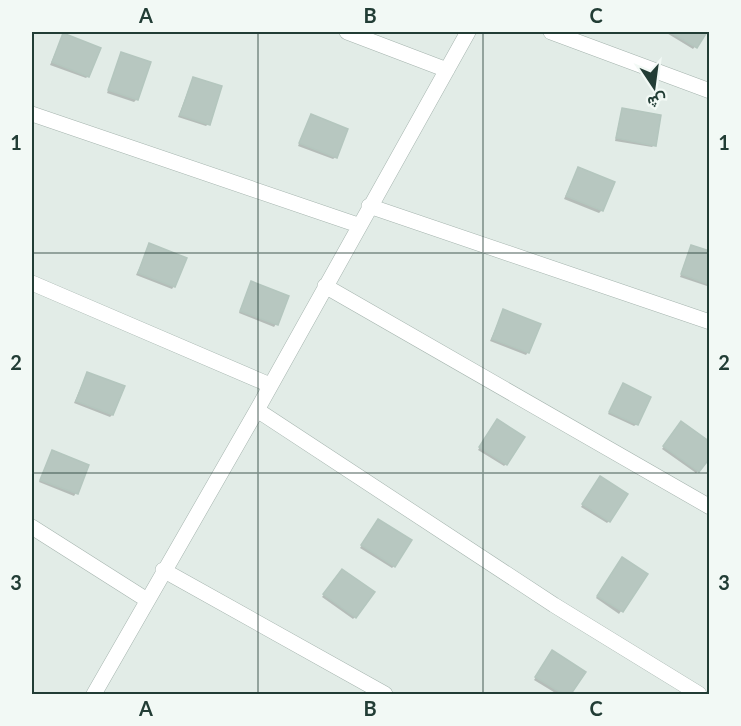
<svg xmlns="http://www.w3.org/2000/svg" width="741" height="726" font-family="Lato,Vazirmatn,sans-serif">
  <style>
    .shadow { fill: #0003 }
    .building { fill: #b7c7c0; stroke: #b4c6be; stroke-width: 1.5 }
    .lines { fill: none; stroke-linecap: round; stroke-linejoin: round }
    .minor-casing { stroke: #a5b4ae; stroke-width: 16 }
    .minor { stroke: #fff; stroke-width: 15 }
    .grid { fill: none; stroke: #223d35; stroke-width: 1.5; stroke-opacity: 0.55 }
    .neatline { fill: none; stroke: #223d35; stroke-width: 2 }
    .grid-label { font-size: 20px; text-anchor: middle; font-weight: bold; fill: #223d35 }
  </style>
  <rect width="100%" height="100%" fill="#e2ece7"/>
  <!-- shadow -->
  <path class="shadow" d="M665,32h41l-13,17z
    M63,35l25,41 -2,2 -36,-13z
    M121,54l16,45 -3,3 -27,-9z
    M193,78l15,46 -2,2 -28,-9z
    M622,109l32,36 -2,2 -37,-6z
    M311,116l25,41 -3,2 -35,-13z
    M578,169l24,41 -3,3 -35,-14z
    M150,245l24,41 -2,3 -36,-14z
    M692,247l18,6v34l-30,-10z
    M250,285l26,39 -2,3 -35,-14z
    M503,311l25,41 -2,3 -36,-14z
    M87,373l25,42 -2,2 -36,-14z
    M623,385l14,39 -3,2 -26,-12z
    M495,423l11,41 -2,2 -26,-16z
    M679,425l19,46 -2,2 -34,-24z
    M52,452l24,41 -2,3 -35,-14z
    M598,480l11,41 -2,2 -26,-16z
    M376,523l18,43 -2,2 -32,-20z
    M620,562l26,13 -27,39 -23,-16z
    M340,573l15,44 -2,2 -31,-22z
    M550,655l34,17 -14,22h-13l-23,-14z"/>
  <!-- building -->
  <path class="building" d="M670,32h37l-10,16z
    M63,33l38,15 -12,29 -37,-15z
    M121,52l30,10 -13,38 -30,-10z
    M193,77l29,9 -12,39 -30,-10z
    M622,108l39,7 -5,31 -40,-8z
    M311,114l37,15 -11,29 -38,-15z
    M578,167l37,15 -12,29 -37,-15z
    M149,243l38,15 -12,29 -37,-14z
    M691,245l19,6v34l-29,-11z
    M251,281l38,15 -11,29 -38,-14z
    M503,309l38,15 -12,29 -37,-14z
    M87,372l38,14 -12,29 -37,-14z
    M623,383l28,14 -13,28 -29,-13z
    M497,419l28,18 -18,28 -28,-18z
    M681,421l29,21v16l-11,14 -36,-26z
    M52,450l37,15 -11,29 -38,-14z
    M600,476l28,18 -18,28 -28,-18z
    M378,519l34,21 -17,27 -34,-22z
    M622,557l26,17 -25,38 -26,-16z
    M342,569l33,23 -19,26 -33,-24z
    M552,650l34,22 -15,22h-8l-28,-17z"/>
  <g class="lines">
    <defs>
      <path id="minor" d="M347,32l100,38
        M551,32l159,59
        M32,114l326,111
        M369,206l341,116
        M32,283l238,102
        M325,286l385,221
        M257,410l297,195 145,89
        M32,527l115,73
        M163,570l222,124
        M94,694l163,-284 211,-378"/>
    </defs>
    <!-- minor casing -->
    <use href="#minor" class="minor-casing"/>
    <!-- minor -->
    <use href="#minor" class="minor"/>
  </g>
  <!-- grid -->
  <path class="grid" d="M258,32v662M483,32v662M32,253h678M32,473h678"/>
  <!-- border -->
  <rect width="741" height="726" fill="none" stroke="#f2f9f5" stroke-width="66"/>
  <!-- north arrow -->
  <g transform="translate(654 87) rotate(167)" stroke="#f2f9f5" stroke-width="4.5" paint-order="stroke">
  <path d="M0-4.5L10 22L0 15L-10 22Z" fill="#223d35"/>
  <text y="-9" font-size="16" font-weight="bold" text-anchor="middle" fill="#223d35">ش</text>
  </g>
  <rect x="33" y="33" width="675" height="660" class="neatline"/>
  <g class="grid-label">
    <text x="146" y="23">A</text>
    <text x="370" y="23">B</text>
    <text x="596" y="23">C</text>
    <text x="16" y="150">1</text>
    <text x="724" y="150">1</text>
    <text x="16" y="370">2</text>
    <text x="724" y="370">2</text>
    <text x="16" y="590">3</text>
    <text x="724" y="590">3</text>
    <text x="146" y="716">A</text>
    <text x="370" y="716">B</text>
    <text x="596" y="716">C</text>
  </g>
</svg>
